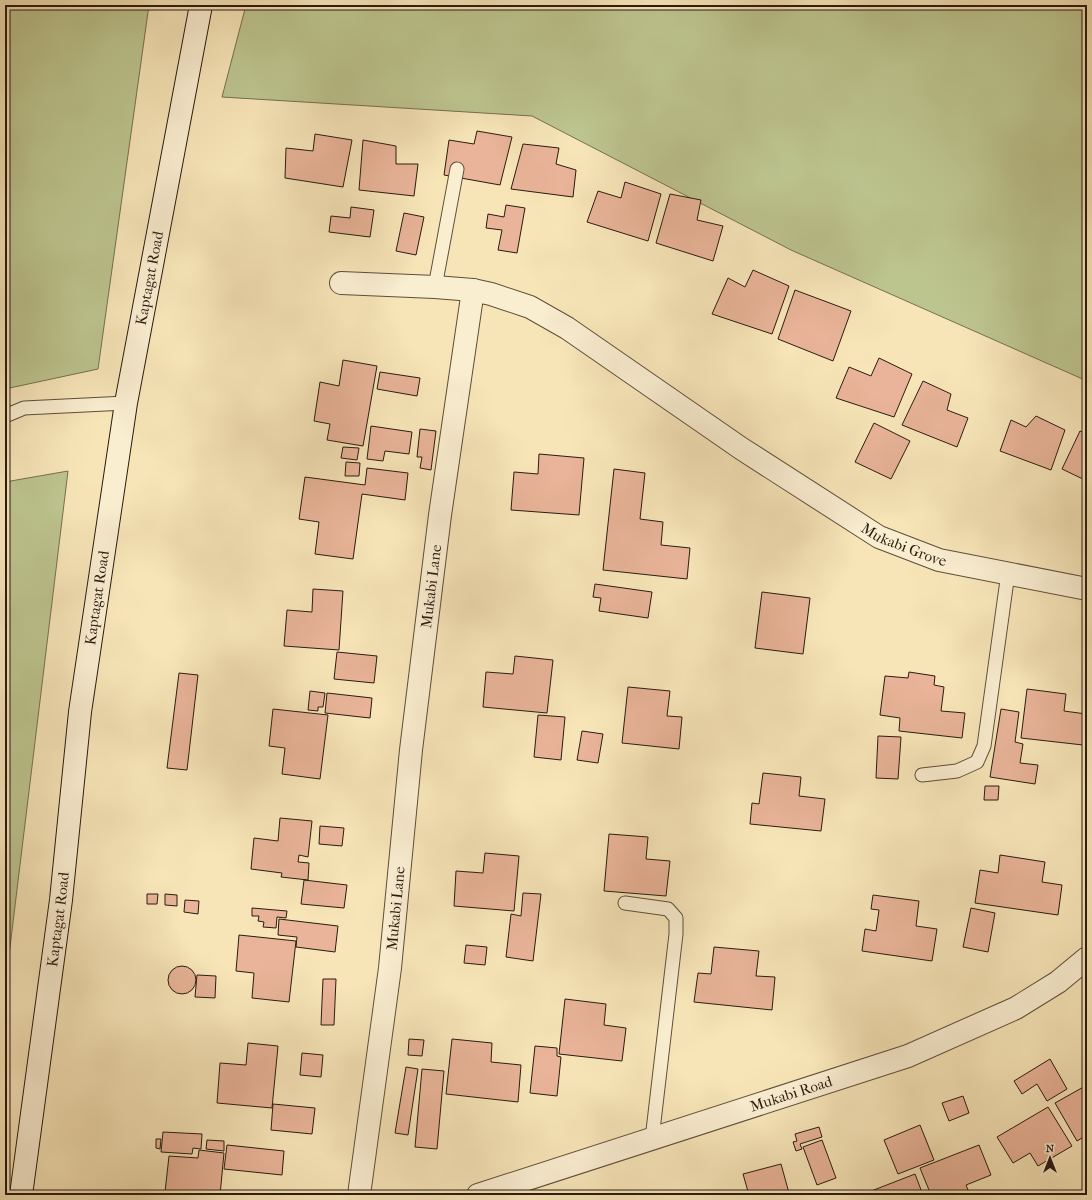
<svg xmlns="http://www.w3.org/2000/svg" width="1092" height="1200" font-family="'IM FELL French Canon',serif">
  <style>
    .green { fill: #bdc58f; stroke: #747050 }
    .building { fill: #e9b499; stroke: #2a1b10 }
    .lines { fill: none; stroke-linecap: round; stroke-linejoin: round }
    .lane-casing { stroke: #5d4e3a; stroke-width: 15 }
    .street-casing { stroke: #5d4e3a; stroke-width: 24 }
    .secondary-casing { stroke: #2a1b10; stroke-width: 24 }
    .lane { stroke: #faeed1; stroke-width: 13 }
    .street { stroke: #faeed1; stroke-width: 22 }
    .secondary { stroke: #faeed1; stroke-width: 22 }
    .labels { text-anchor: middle; stroke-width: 3.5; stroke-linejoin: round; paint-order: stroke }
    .street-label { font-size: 15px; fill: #2a1b10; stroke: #faeed1 }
  </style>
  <rect width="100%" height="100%" fill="#f7e5b8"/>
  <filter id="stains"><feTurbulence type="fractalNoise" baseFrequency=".005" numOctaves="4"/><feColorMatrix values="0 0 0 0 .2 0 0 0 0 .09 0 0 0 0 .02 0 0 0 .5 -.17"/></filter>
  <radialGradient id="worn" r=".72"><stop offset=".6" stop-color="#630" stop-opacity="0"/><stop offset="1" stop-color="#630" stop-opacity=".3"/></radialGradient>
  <!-- green -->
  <path class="green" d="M5,5h144l-51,364 -93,20z
    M246,5h841v376l-296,-131 -259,-134 -310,-19z
    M68,471l-63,517v-506z"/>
  <!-- building -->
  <path class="building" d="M477,131l35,6 -12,48 -56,-10 5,-35 25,4z
    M315,134l37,6 -9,47 -58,-9 1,-30 27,3z
    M363,140l33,6v18h22l-4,32 -55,-6z
    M523,144l36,4 -3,16 20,6 -3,27 -62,-8z
    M625,182l36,12 -13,47 -61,-19 11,-31 23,7z
    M670,194l31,6 -4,20 26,6 -10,35 -57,-18z
    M506,205l19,3 -8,45 -19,-3 4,-20 -16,-2 2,-14 16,3z
    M351,207l23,3 -4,27 -41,-5 2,-16 19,2z
    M404,213l20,4 -8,38 -20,-4z
    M753,270l36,16 -17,48 -60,-20 16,-36 17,9z
    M795,290l56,21 -18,50 -55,-22z
    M879,358l33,16 -18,43 -58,-19 13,-31 22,9z
    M343,360l34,6 -14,80 -36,-6 3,-16 -16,-3 6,-39 19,4z
    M380,372l40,6 -3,18 -40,-7z
    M923,381l28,13 -4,16 21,8 -11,29 -55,-22z
    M1036,416l29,14 -14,40 -51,-19 11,-31 15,7z
    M874,423l36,18 -19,38 -36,-17z
    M371,426l41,6 -3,22 -24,-3 -2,10 -16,-2z
    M420,429l16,2 -5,39 -11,-2 2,-11h-5z
    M1080,431l7,3v47l-25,-12z
    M343,447l16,1 -2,12 -16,-2z
    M539,454l45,4 -5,57 -68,-5 3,-38 24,2z
    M346,462l14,1 -1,13h-14z
    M367,468l41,5 -3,27 -43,-6 -9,65 -38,-5 4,-32 -20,-3 6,-42 60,8z
    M614,469l31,4 -5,46 23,3 -2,23 29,3 -3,31 -84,-9z
    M595,584l57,8 -4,26 -49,-7 2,-13 -8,-1z
    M313,589l30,2 -4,59 -55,-4 3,-36 25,2z
    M762,592l48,6 -7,56 -48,-6z
    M337,652l40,4 -3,27 -40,-4z
    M515,656l38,4 -6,53 -64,-6 3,-35 27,2z
    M909,672l26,4 -1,9 10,2 -3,24 24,2 -3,25 -63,-7 1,-13 -20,-3 5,-39 23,2z
    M179,673l19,2 -11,95 -20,-2z
    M628,687l42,4 -3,25 15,1 -3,32 -57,-6z
    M1027,689l39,5 -2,17 22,3 -3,31 -62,-7z
    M310,691l15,2 -2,14h-5v4l-10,-1z
    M327,693l45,5 -2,20 -45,-5z
    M273,709l55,6 -8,64 -38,-5 3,-26 -16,-2z
    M1001,709l18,3 -4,30 8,2 -3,19 18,2 -3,19 -45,-7z
    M538,715l27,2 -4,43 -27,-3z
    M582,731l21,3 -5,29 -21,-3z
    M878,736l23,1 -3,42 -22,-1z
    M763,773l38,4 -2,19 26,3 -4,32 -71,-7 2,-21 7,1z
    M985,786h14l-1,14h-14z
    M280,818l32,3 -4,36 -9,-2 -1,7 11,1 -1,17 -27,-3 1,-4 -31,-4 3,-31 24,3z
    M320,826l24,2 -2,18 -23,-2z
    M609,834l39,3 -2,22 24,2 -4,35 -62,-5z
    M485,853l34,3 -5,55 -60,-5 2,-35 27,2z
    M1000,855l45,7 -3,20 20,3 -4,30 -83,-12 5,-33 18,3z
    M304,880l43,5 -3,23 -43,-4z
    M523,893l18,1 -8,67 -27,-4 5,-43 10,2z
    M147,894h11l-1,10h-10z
    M165,894l12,1v11l-12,-1z
    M873,895l46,6 -3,25 21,3 -5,32 -70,-10 3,-22 11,2 3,-21 -8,-1z
    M185,900l14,1 -1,13 -14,-2z
    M252,908l35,3 -1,7 -9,-1 -1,11 -13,-1 1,-5 -6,-1 1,-5h-7z
    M971,908l24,5 -7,39 -25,-5z
    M279,919l59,7 -3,26 -39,-5 1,-10 -19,-2z
    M239,935l57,6 -7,61 -37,-4 2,-25 -18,-2z
    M466,945l21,2 -2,18 -21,-2z
    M714,947l45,4 -3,25 19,1 -3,33 -78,-8 4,-29 13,1z
    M168 980a14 14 0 1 1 28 0a14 14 0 1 1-28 0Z
    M197,975l19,1 -1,22 -20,-1z
    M323,979h13l-2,46h-13z
    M565,999l41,5 -2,21 22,3 -4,33 -63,-7z
    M409,1039l15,1 -2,16 -14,-1z
    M452,1039l40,4 -1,19 30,3 -3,37 -72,-8z
    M248,1043l30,3 -6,62 -55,-5 3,-40 26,2z
    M535,1046l22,2v8l4,1 -4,39 -27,-3z
    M302,1053l21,2 -2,22 -21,-2z
    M1050,1059l17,30 -20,12 -10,-17 -15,10 -8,-13z
    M406,1067l12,2 -10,66 -13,-2z
    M422,1069l22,2 -7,78 -22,-2z
    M1087,1085v50l-10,6 -22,-38z
    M963,1096l6,17 -20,8 -7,-18z
    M273,1104l42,4 -3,26 -41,-4z
    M1048,1107l24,39 -34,20 -8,-13 -17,10 -16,-26z
    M920,1125l14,35 -36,14 -14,-34z
    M819,1127l3,10 -22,7 2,5 -6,2 -3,-9 4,-1 -2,-7z
    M163,1132l39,2 -1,15 -8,-1 -1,6 -31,-2z
    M156,1139h5l-1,10 -4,-1z
    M207,1140l17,1v10l-18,-2z
    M822,1140l14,38 -19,7 -14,-38z
    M227,1145l57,6 -2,24 -58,-6z
    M979,1145l12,30 -25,10 4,10h-39l-11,-27z
    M199,1150l25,3 -4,42h-38v-2l-17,-1 4,-36 29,2z
    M781,1164l8,29 -8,2h-32l-6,-21z
    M915,1174l8,21h-62z"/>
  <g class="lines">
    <defs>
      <path id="lane" d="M435,287l22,-118
        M5,416l19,-8 102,-5
        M922,775l35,-4 20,-9 7,-16 24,-173
        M625,903l43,6 8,9v16l-24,205"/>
      <g id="street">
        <path d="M341,283l94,4 38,3"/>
        <path id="s1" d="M359,1195l31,-227 21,-218 29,-235 33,-225 18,4 39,13 37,21 175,121 137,88 60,23 148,29"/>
        <path id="s2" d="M478,1195l430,-139 108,-48 42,-26 29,-24"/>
      </g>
      <g id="secondary">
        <path id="s3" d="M21,1195l40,-295 19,-188 46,-309 75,-398"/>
      </g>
    </defs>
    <!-- lane casing -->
    <use href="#lane" class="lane-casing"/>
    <!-- street casing -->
    <use href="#street" class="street-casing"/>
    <!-- secondary casing -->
    <use href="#secondary" class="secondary-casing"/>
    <!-- lane -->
    <use href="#lane" class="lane"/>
    <!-- street -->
    <use href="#street" class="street"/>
    <!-- secondary -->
    <use href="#secondary" class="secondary"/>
  </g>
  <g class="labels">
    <!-- street labels -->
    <g class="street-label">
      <text dy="5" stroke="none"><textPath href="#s3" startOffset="926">Kaptagat Road</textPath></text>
      <text dy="5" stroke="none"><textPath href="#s1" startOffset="1416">Mukabi Grove</textPath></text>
      <text dy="5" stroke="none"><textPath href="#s1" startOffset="613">Mukabi Lane</textPath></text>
      <text dy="5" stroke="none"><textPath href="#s3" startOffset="602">Kaptagat Road</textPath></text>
      <text dy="5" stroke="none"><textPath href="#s1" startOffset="289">Mukabi Lane</textPath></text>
      <text dy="5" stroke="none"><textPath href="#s3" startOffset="278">Kaptagat Road</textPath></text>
      <text dy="5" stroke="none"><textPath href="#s2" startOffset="329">Mukabi Road</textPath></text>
    </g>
  </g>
  <!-- margin -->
  <rect width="1092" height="1200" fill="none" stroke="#f7e5b8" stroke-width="20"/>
  <rect x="6" y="6" width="1080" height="1188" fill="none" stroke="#2a1b10" stroke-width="2"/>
  <rect x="10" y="10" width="1072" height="1180" fill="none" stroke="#2a1b10"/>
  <!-- north arrow -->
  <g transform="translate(1050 1158)" stroke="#faeed1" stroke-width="3" paint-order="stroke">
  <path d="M0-3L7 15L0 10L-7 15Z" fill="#2a1b10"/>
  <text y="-6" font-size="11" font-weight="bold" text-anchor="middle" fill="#2a1b10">N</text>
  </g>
  <rect width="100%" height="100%" filter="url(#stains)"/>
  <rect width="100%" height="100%" fill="url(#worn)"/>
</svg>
